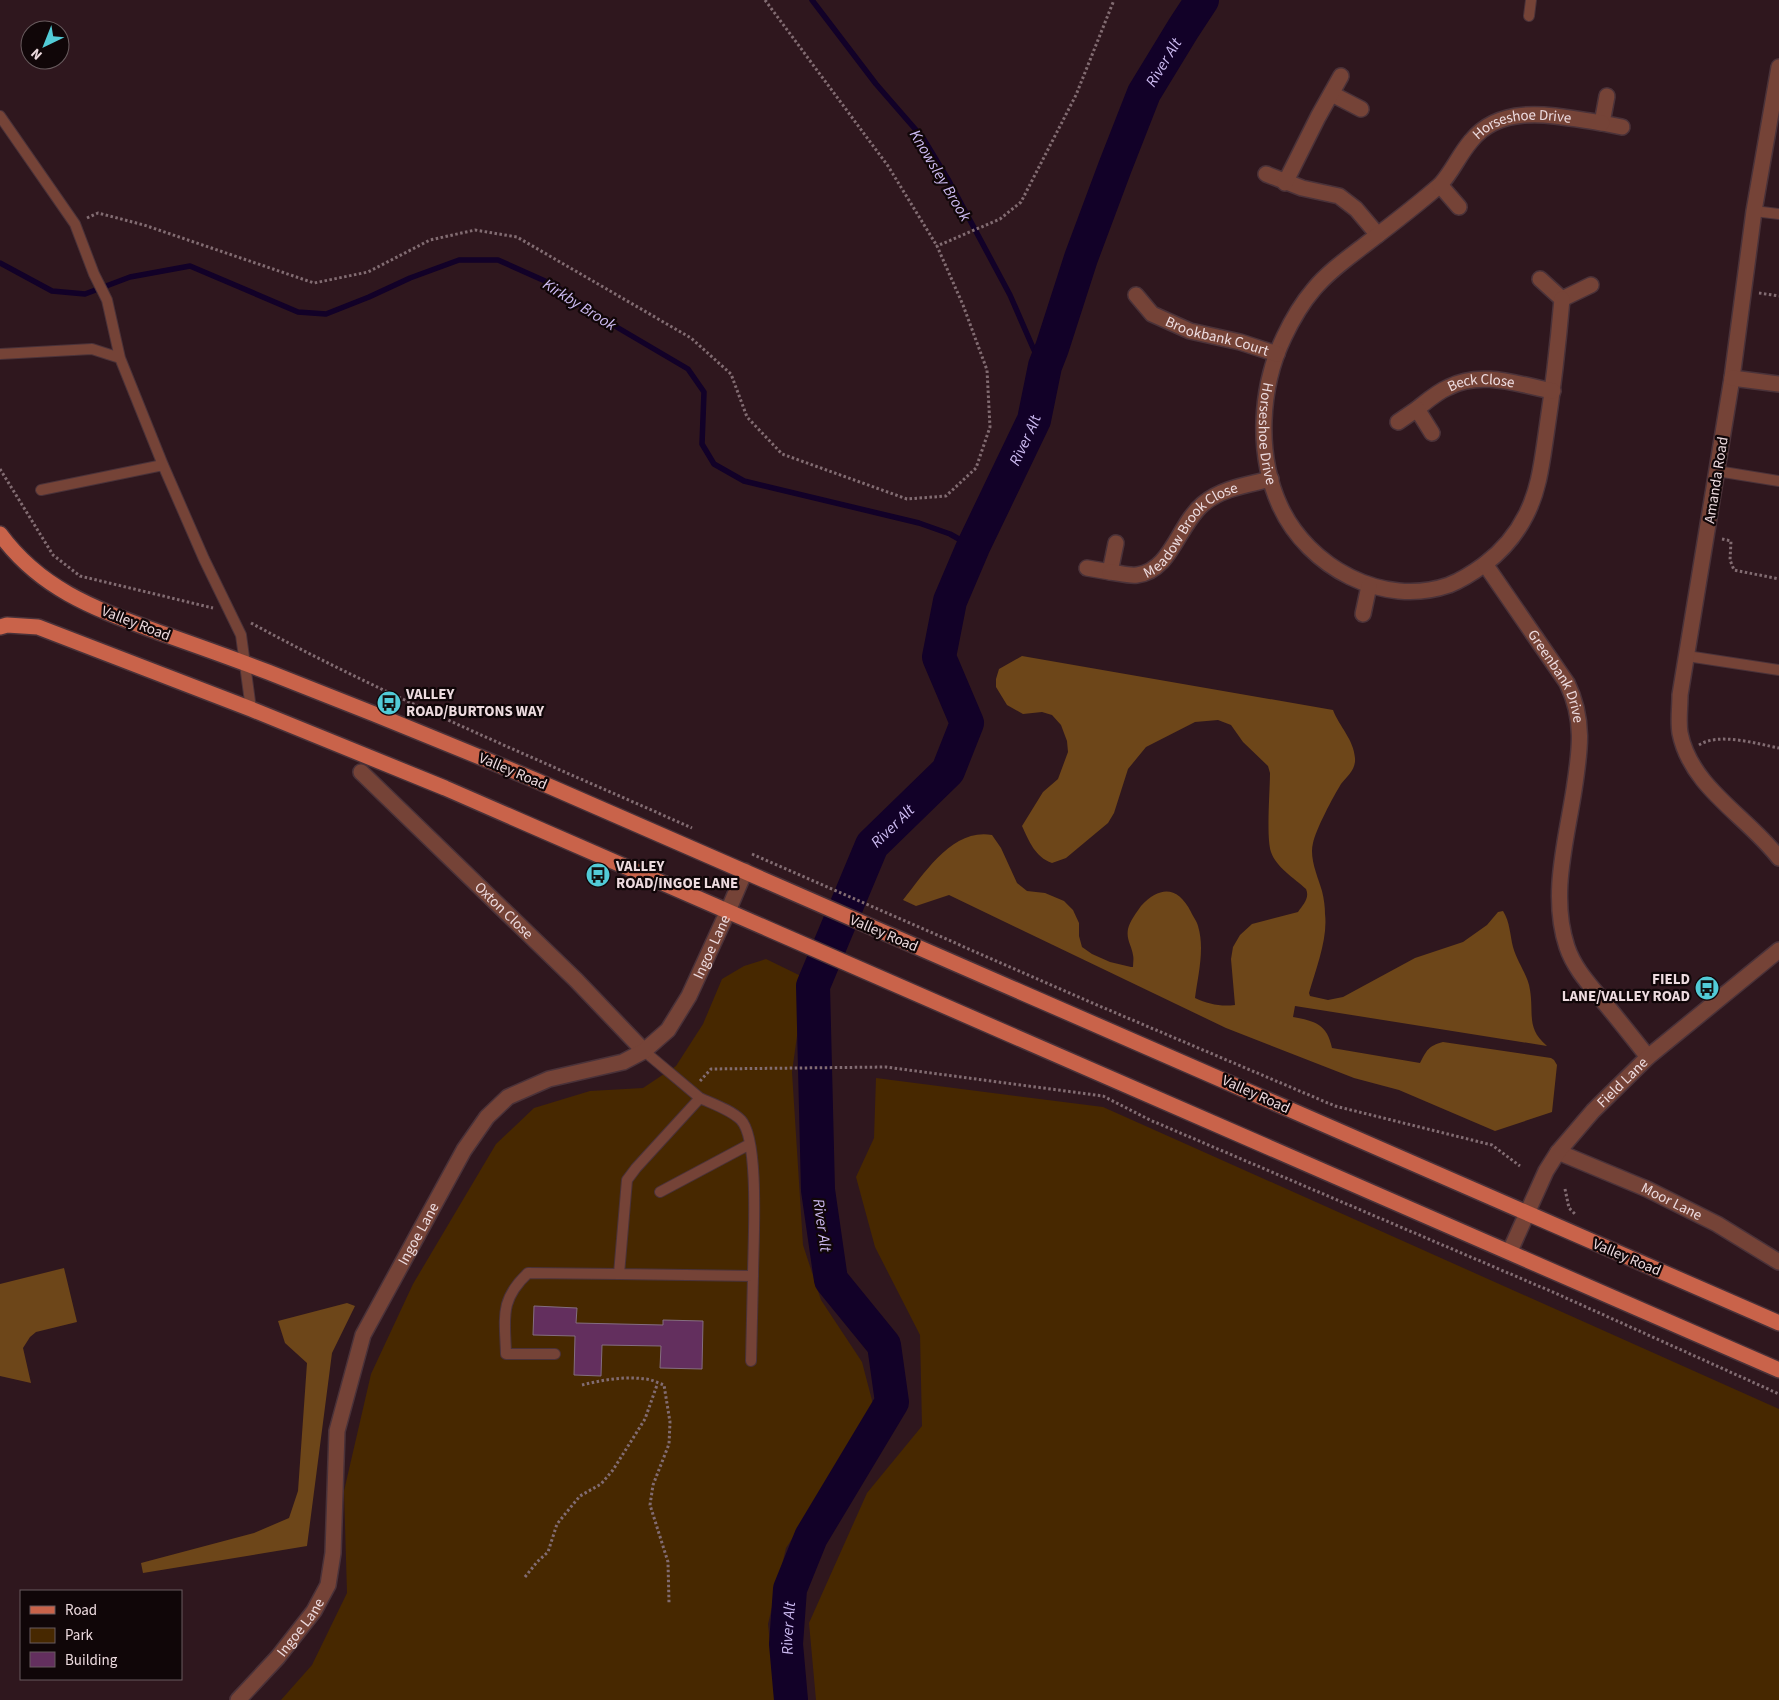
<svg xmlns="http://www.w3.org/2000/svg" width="1779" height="1700" font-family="'Source Sans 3',sans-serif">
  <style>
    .green { fill: #472800 }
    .forest { fill: #6d4619 }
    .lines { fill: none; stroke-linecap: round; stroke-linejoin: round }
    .stream { stroke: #120128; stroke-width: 5.5 }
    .river { stroke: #120128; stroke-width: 34 }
    .building { fill: #632f5e; stroke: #846d80 }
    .lane-casing { stroke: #4a3239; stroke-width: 12 }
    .street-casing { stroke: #4a3239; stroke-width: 18 }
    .primary-casing { stroke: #4a3239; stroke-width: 18 }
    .path { stroke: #826c72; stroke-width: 3; stroke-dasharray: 2.5 2.5; stroke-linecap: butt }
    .lane { stroke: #754337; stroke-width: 10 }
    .street { stroke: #754337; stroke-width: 15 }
    .primary { stroke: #c9634a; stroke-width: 15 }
    .labels { text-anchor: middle; stroke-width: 4.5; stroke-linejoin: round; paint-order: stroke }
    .street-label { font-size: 15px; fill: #eddbdf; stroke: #100608 }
    .poi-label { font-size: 15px; font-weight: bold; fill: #eddbdf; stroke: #100608; text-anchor: start }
    .water-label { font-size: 16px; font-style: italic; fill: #ccbaf1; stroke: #100608 }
  </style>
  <rect width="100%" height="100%" fill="#2f171e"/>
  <!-- green -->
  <path class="green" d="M766,959l39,19 -13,94 11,173 18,55 41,62 12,46 -32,55 -56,85 -18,76 8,76h-495l31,-35 35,-72 -3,-102 27,-117 42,-90 83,-140 38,-36 56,-17 53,-3 33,-22 27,-42 19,-45 22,-13z
    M876,1078l227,29 676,302v291h-963l-7,-77 58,-130 55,-67 -2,-91 -45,-88 -19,-70 18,-39z"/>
  <!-- forest -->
  <path class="forest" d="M1022,656l311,54c6,16 21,30 22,48 1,12 -8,18 -14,26 -8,13 -25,45 -28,59 -4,15 5,34 9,48 2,8 3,16 3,23 3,24 -9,55 -16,79l1,3 18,4 15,-3 72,-39 48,-16 24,-17 11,-13 5,-1c7,11 7,24 10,36 4,15 15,28 17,43 4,25 -4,38 17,56l-252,-40 -2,11c22,4 34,7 39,31l88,15c7,-13 8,-17 23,-21l108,16 3,2 3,5 -5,47 -57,19 -96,-41 -45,-12 -128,-50 -277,-133 -33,11 -13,-6c22,-27 49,-72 89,-65l9,13 16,35 10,8 18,2 19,8 9,9 6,13v13l3,11 10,7 18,8 21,5h2c0,-4 1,-8 0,-12 -1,-9 -7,-15 -5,-26 2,-8 8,-16 13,-23 20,-21 37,-19 50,6 2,5 6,9 7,14 7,23 0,49 -3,72 13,6 26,9 40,7l-4,-46 2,-12 7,-12 12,-11 46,-12c5,-7 12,-14 8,-23 -12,-11 -30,-22 -35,-37 -5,-15 -1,-61 -1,-79l-2,-7 -25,-24 -12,-17 -13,-5 -23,2 -49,25 -18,22 -14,44 -6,10 -42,35 -14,5c-17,-6 -23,-22 -30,-37l21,-34 15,-13 10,-27 -1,-11 -6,-16 -9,-10 -10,-3 -19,2 -16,-9 -11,-18v-8l3,-10z
    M64,1268l13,54 -41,10 -6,5 -7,11 8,35 -31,-7v-92z
    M347,1303l8,3 -23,47 -25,193 -164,27 -2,-10 113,-30 35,-15 9,-27 9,-128 -22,-20 -7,-22z"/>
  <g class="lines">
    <!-- stream -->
    <path class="stream" d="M812,0l64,84 47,54 26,43 61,114 24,55 11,16
      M0,263l52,28 33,3 45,-17 60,-11 108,46 28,2 43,-17 41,-19 49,-18h39l56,25 32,24 102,60 16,23 -2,52 12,20 30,17 175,42 31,11 23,13"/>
    <!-- river -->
    <path class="river" id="s1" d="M791,1700l-5,-56 4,-55 21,-52 81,-135 -8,-57 -53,-65 -13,-90 -5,-204 59,-141 76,-74 19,-48 -28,-66 11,-56 23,-54 61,-127 11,-54 7,-18 29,-90 34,-91 29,-74 39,-64 19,-29"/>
  </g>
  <!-- building -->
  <path class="building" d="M534,1306l43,2 -1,15 87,2v-5l40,1 -1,48 -42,-1 1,-22 -59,-1 -1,31 -27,-1 1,-39 -42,-1z"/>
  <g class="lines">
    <defs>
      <path id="lane" d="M1529,16l2,-16
        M0,116l75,108 19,50 13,26 13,58 43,107 41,94 37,76 10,74
        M1754,211l25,3
        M0,354l92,-5 28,9
        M1717,471l62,10
        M41,490l122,-25
        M1687,656l92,14
        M700,1098c13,6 31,12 41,22 19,20 12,126 12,156
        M660,1192l90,-48
        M619,1274l134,2 -2,85
        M555,1354h-49c-1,-36 -7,-54 22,-81l91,1 8,-94 9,-12 64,-70 -56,-47"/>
      <g id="street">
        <path d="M1779,67l-25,144 -22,167 -52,317c0,13 -2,26 0,38 11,55 67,83 99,125"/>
        <path d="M1332,94l29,15"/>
        <path d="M1607,96l-5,27 20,4"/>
        <path d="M1266,174l36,14 37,8 17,13 22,26"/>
        <path d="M1285,183l33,-66 23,-41"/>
        <path id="s2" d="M1440,185c-24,21 -49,40 -74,59 -18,14 -37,27 -52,45 -12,14 -22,31 -30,48 -24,50 -28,117 -4,169 28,61 103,102 169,79 13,-5 25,-13 36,-21"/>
        <path id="s3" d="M1459,207l-19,-22c12,-13 19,-30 31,-44 32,-40 89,-24 131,-18"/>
        <path d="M1540,279l22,20 29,-14"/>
        <path id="s4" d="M1136,295l16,19 38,17 50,11 37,12"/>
        <path id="s5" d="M1562,299c-4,46 -9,90 -16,136 -4,27 -7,55 -20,80 -10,20 -24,36 -41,49l82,119c18,37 13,68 7,107 -8,52 -24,106 -7,157 7,21 22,37 36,54 15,18 30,37 45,56"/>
        <path d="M1732,378l47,6"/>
        <path id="s6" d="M1417,409c10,-8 20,-17 32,-22 32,-17 71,-2 104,4"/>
        <path d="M1398,422l19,-13 15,24"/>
        <path d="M1087,568l23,4 6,-29"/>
        <path id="s7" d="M1110,572c9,1 18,4 27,3 34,-4 41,-50 66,-71 19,-16 44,-19 68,-25"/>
        <path d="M1363,614l6,-28"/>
        <path id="s8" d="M361,772l215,208 68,71"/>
        <path id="s9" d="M1558,1152l89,37 70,35 62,38"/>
        <path id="s10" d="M1510,1251l36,-80 12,-19 35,-41 55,-54 131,-107"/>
        <path id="s11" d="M238,1700l40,-43 36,-46 14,-26 5,-32 4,-122 26,-96 101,-185 23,-33 21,-20 41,-18 74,-17 21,-11 24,-21 21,-34 39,-85 17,-40"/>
      </g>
      <path id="primary" d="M0,534c41,56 96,75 158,98 37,13 74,26 110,40 90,35 179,71 267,108l1244,543
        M0,627l7,-2 31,2 213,82 194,79 1334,582"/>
    </defs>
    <!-- lane casing -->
    <use href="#lane" class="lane-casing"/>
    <!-- street casing -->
    <use href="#street" class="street-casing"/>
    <!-- primary casing -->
    <use href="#primary" class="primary-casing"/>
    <!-- path -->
    <path class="path" d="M765,0l123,166 49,80
      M87,218l11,-5 46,12 170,58 54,-11 62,-32 45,-10 42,7 174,101 40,36 16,43 35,37 125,45 39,-3 30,-28 14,-41 -3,-57 -24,-65 -26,-59 63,-27 21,-17 55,-107 38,-95
      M1759,293l20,3
      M0,469l53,86 27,21 133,32
      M1722,539l9,2 -1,19 4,10 45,9
      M251,623c142,77 293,139 441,205
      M1699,745c20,-13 58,-1 80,3
      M752,854l338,148 245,104 157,39 28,21
      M700,1081l11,-12 175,-2 217,29 47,24 405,173 224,101
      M1565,1189l4,19 7,7
      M582,1385c20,-5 42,-9 63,-6 6,0 13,4 19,6l6,37 -1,22 -16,41 -3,20 18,57 1,41
      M525,1577l12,-15 11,-10 9,-28 13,-16 10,-12 21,-12 12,-14 32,-51 12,-34"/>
    <!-- lane -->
    <use href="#lane" class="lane"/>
    <!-- street -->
    <use href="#street" class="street"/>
    <!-- primary -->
    <use href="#primary" class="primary"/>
  </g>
  <!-- icons -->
  <defs>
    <symbol id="bus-disc" viewBox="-11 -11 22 22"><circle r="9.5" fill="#52cbd7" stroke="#100608"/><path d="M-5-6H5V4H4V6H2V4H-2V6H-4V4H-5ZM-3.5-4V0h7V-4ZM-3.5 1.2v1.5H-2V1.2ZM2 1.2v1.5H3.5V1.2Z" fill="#111"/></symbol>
  </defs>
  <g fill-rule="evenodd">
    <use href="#bus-disc" x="375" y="689" width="28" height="28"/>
    <use href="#bus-disc" x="584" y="861" width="28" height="28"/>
    <use href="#bus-disc" x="1693" y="974" width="28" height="28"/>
  </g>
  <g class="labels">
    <!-- street labels -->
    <g class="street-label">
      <text dy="5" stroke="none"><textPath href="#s3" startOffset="140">Horseshoe Drive</textPath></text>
      <text dy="5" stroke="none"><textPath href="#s4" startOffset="94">Brookbank Court</textPath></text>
      <text dy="5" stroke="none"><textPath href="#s6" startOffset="72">Beck Close</textPath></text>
      <text dy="5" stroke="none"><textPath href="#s2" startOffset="320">Horseshoe Drive</textPath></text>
      <text transform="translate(1716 480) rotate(-81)" y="5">Amanda Road</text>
      <text dy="5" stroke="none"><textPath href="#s7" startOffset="100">Meadow Brook Close</textPath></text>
      <text transform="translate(136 623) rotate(21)" y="5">Valley Road</text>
      <text dy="5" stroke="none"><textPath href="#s5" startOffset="418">Greenbank Drive</textPath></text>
      <text transform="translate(513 771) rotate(23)" y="5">Valley Road</text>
      <text dy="5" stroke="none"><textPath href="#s8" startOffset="199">Oxton Close</textPath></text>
      <text transform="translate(884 933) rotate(23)" y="5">Valley Road</text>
      <text dy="5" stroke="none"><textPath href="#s11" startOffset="951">Ingoe Lane</textPath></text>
      <text dy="5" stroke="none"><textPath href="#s10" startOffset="205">Field Lane</textPath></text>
      <text transform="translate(1256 1094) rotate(24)" y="5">Valley Road</text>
      <text dy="5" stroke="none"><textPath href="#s9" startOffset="124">Moor Lane</textPath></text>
      <text dy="5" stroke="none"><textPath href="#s11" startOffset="516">Ingoe Lane</textPath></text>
      <text transform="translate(1627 1257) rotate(23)" y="5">Valley Road</text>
      <text dy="5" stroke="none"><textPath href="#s11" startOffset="96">Ingoe Lane</textPath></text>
    </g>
    <!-- poi labels -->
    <g class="poi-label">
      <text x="406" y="699">VALLEY<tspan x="406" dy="17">ROAD/BURTONS WAY</tspan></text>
      <text x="616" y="871">VALLEY<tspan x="616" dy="17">ROAD/INGOE LANE</tspan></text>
      <text x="1690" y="984" text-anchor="end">FIELD<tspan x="1690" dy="17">LANE/VALLEY ROAD</tspan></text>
    </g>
    <!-- water labels -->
    <g class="water-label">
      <text dy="6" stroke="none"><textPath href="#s1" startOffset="1782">River Alt</textPath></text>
      <text transform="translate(941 175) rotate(59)" y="6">Knowsley Brook</text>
      <text transform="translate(580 304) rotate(32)" y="6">Kirkby Brook</text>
      <text dy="6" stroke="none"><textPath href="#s1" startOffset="1378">River Alt</textPath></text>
      <text dy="6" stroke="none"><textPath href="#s1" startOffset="942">River Alt</textPath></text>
      <text transform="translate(823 1225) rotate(82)" y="6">River Alt</text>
      <text dy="6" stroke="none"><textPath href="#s1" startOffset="72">River Alt</textPath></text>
    </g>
  </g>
  <!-- legend -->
  <rect x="20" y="1590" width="162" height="90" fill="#100608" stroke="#685b5e"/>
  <rect x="30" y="1606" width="25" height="8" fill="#c9634a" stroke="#685b5e"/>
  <text x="65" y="1615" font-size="15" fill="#eddbdf">Road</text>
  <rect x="30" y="1628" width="25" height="15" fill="#472800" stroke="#685b5e"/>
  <text x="65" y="1640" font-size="15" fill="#eddbdf">Park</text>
  <rect x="30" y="1652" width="25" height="15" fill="#632f5e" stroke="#685b5e"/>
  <text x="65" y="1665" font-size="15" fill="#eddbdf">Building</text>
  <!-- north arrow -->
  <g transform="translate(45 45) rotate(223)"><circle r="24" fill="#100608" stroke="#685b5e"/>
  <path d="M0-4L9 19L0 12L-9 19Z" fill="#52cbd7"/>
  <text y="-8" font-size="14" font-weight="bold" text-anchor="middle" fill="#eddbdf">N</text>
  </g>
</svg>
